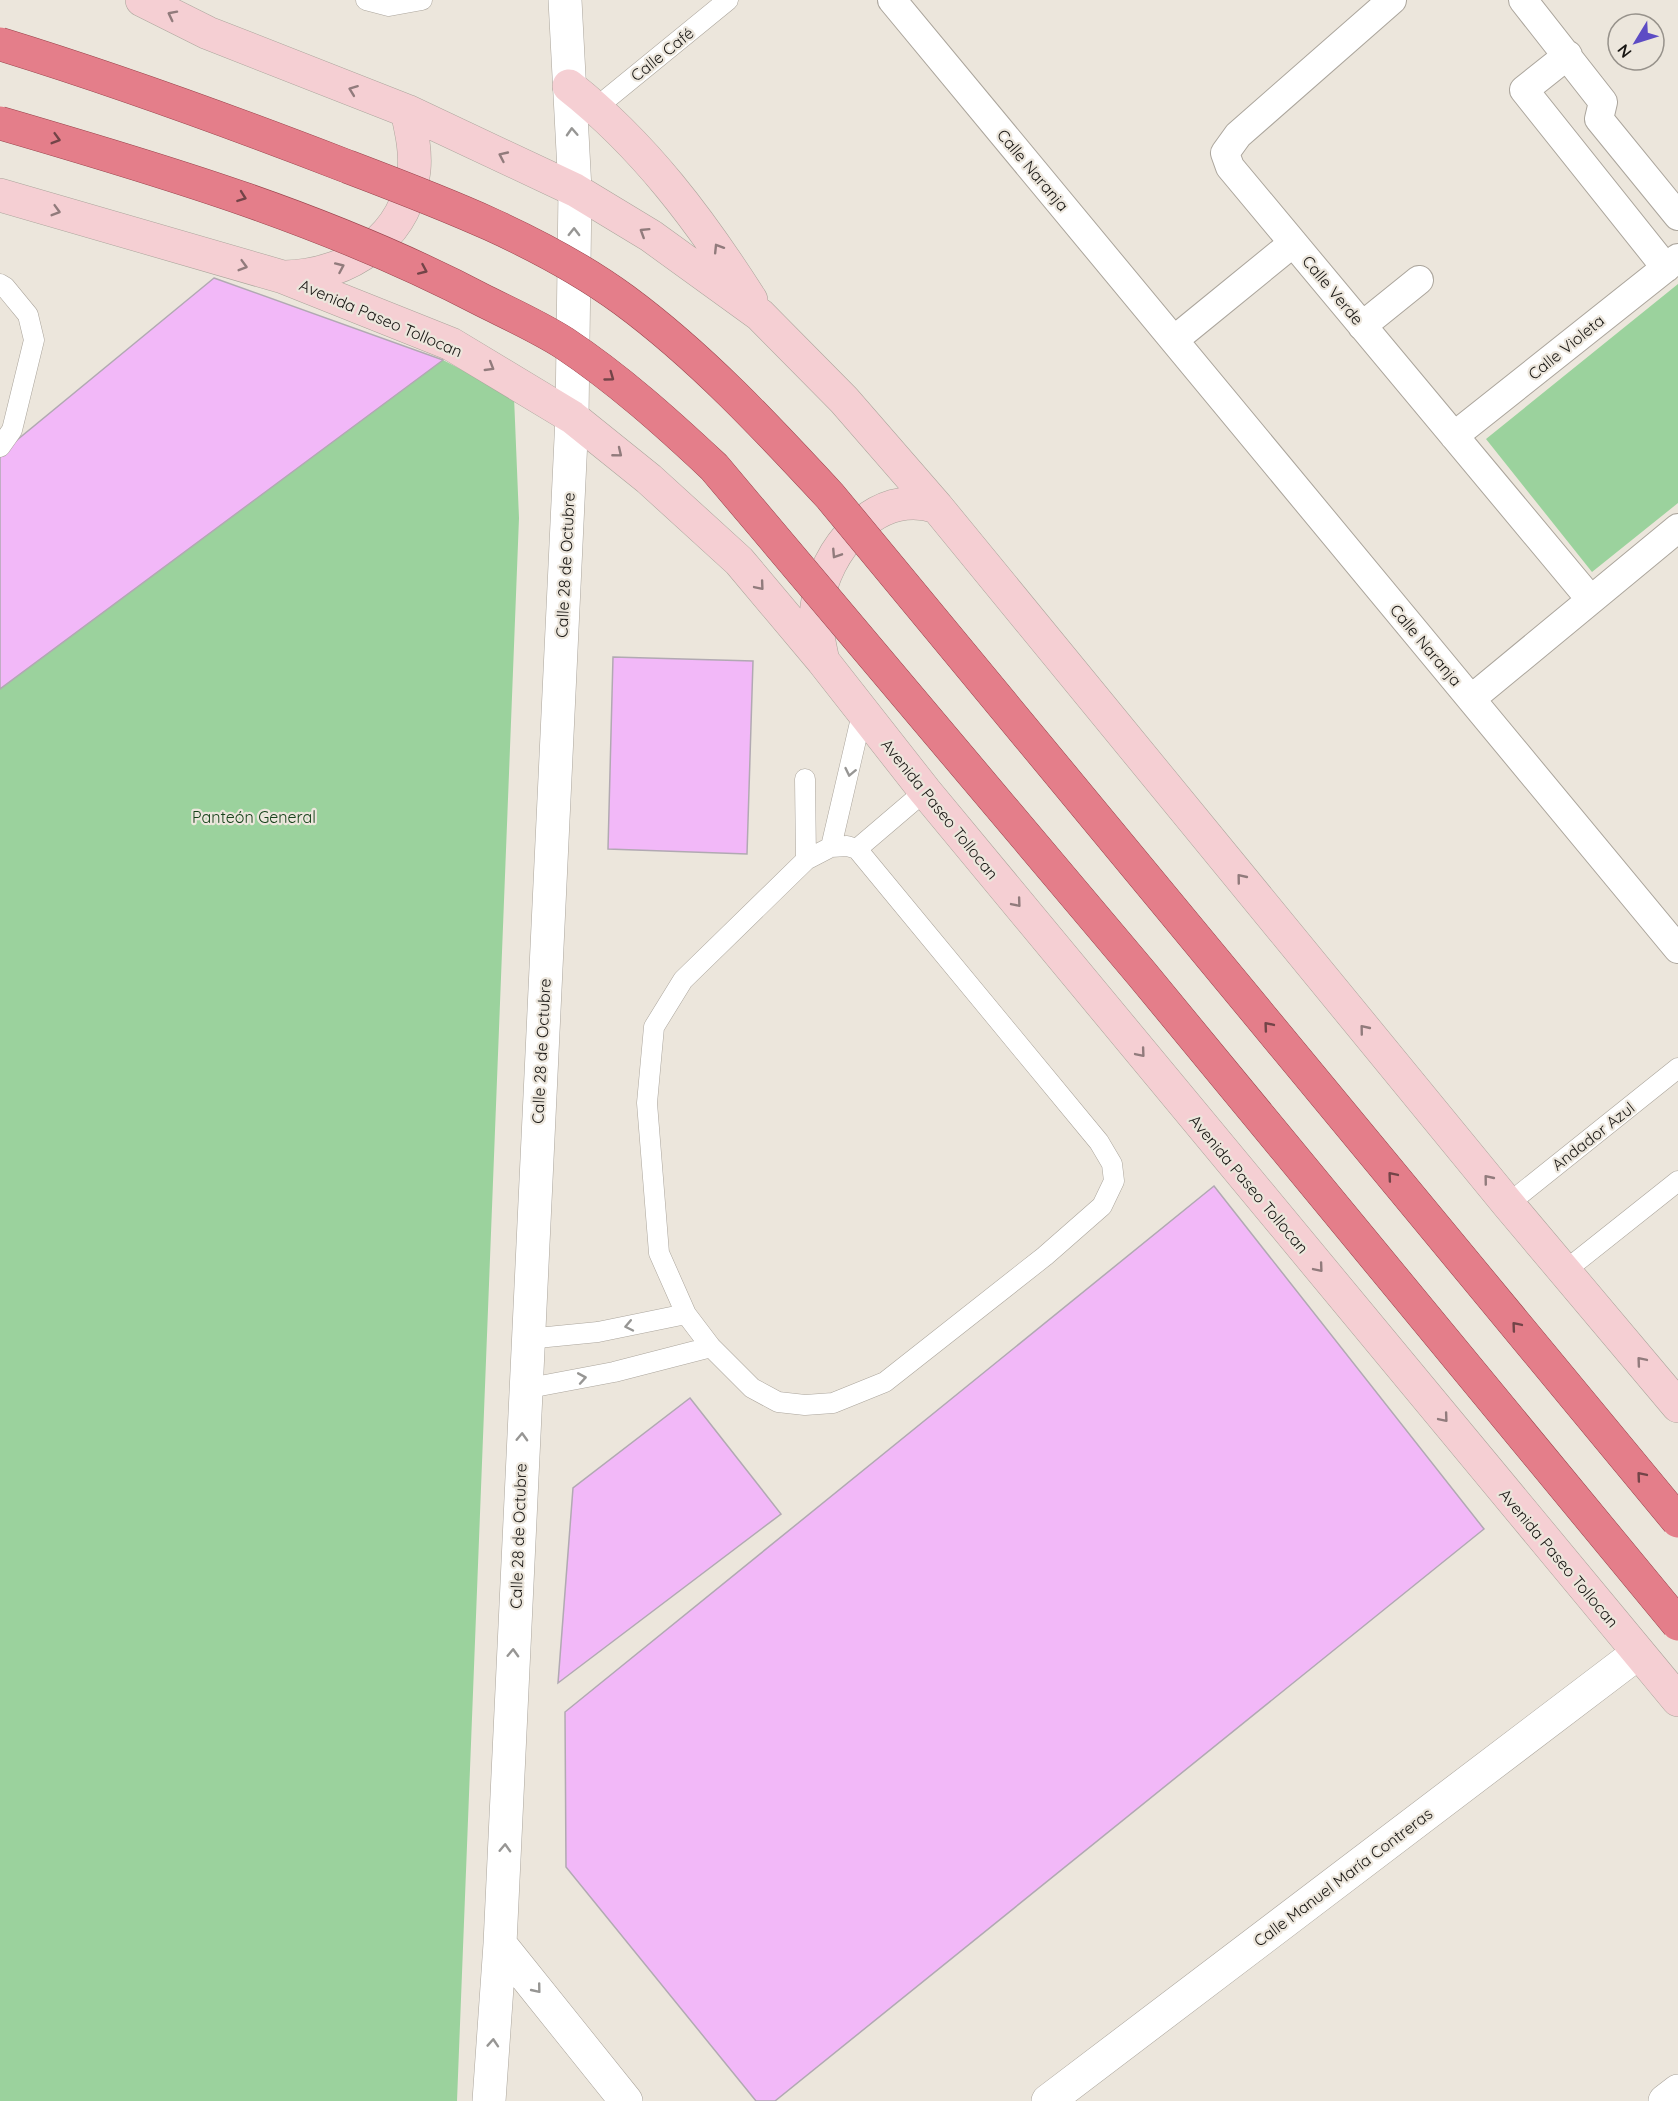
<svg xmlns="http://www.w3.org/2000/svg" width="1678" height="2101" font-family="Quicksand,sans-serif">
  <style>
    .green { fill: #9bd29d }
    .building { fill: #f2b8f8; stroke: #b1a9b2; stroke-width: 1.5 }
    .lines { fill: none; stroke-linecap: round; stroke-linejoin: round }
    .service-casing { stroke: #aba59c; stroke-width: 21 }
    .pedestrian-casing { stroke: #aba59c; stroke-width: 30 }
    .minor-casing { stroke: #aba59c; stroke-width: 34 }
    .tertiary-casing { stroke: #aba59c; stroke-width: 34 }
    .secondary-casing { stroke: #aba59c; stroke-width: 34 }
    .service { stroke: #fff; stroke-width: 20 }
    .pedestrian { stroke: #fff; stroke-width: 28 }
    .minor { stroke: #fff; stroke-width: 33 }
    .tertiary { stroke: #fff; stroke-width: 33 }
    .secondary { stroke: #f5cfd3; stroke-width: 33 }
    .trunk-bridge-casing { stroke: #98444c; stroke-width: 34; stroke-linecap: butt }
    .trunk-bridge { stroke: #e47e8a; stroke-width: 33 }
    .oneway { stroke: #917b7c }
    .oneway2 { stroke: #979694 }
    .oneway3 { stroke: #734448 }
    .labels { text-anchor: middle; stroke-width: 4.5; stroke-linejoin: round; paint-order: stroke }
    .street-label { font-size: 16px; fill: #171512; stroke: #ece6dc }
    .park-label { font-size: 16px; fill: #154119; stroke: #ece6dc }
  </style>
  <rect width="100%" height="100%" fill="#ece6dc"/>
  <!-- green -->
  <path class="green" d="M1678,284v219l-86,69 -106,-133z
    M443,360l71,37 5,121 -62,1583h-457v-1412z"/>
  <!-- building -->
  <path class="building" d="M214,278l229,82 -443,329v-235z
    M613,657l140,4 -6,193 -139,-5z
    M1214,1186l270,343 -709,572h-19l-190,-234 -1,-155z
    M690,1398l91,116 -223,169 15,-195z"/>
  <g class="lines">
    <defs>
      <path id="service" d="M366,0l23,6 33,-6
        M597,107l131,-107
        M0,284l5,3 23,28 6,25 -22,90 -12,17
        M805,779l1,81
        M847,846l10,3 242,293 13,22 2,17 -12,25 -57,50 -160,126 -52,21 -28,2 -27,-3 -26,-14 -41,-41 -25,-33 -27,-61 -12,-150 7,-76 29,-47 123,-120 25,-13z
        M831,847l31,-133
        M857,849l68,-58
        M1508,1204l170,-136
        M1566,1270l112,-89
        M527,1339l71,-7 88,-18
        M524,1389l90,-17 97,-25"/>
      <path id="pedestrian" d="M892,0l786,949
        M1392,0l-154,135 -13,18 5,14 361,433
        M1523,0l80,102 -4,17 79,97
        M1568,55l-44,35 142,178
        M1362,326l57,-46
        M1174,340l119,-97
        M1454,436l224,-178
        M1471,699l207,-171"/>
      <path id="minor" d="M500,1944l126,157
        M489,2101l11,-157 72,-1527
        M1048,2101l590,-448
        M1665,2101l13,-10"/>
      <path id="tertiary" d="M565,0l10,190 -3,227"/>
      <path id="secondary" d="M142,0l66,33 199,78 168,79 76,46 109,79 84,85 93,107 571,697 170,202
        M569,86c75,59 131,134 182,214
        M0,195l283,82 168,67 121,73 77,62 90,82 84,100 102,130 753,909
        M285,277c64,-2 122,-39 129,-107 2,-20 -3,-40 -7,-59
        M823,661c-4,-18 -8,-36 -6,-55 7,-56 59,-119 120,-99"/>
    </defs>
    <!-- service casing -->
    <use href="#service" class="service-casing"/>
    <!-- pedestrian casing -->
    <use href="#pedestrian" class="pedestrian-casing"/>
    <!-- minor casing -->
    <use href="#minor" class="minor-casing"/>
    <!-- tertiary casing -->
    <use href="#tertiary" class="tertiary-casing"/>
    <!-- secondary casing -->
    <use href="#secondary" class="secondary-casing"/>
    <!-- service -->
    <use href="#service" class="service"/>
    <!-- pedestrian -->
    <use href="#pedestrian" class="pedestrian"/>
    <!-- minor -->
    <use href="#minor" class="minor"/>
    <!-- tertiary -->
    <use href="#tertiary" class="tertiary"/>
    <!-- secondary -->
    <use href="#secondary" class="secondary"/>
    <defs>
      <path id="trunk-bridge" d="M0,44c117,36 232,78 346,122 95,36 196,74 278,134 76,56 142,127 206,196l848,1025
        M0,123c165,48 330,97 484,178 26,13 55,26 80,42 54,36 102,79 150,124l427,506 537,651"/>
    </defs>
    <!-- trunk-bridge casing -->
    <use href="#trunk-bridge" class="trunk-bridge-casing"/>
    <!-- trunk-bridge -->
    <use href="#trunk-bridge" class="trunk-bridge"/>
  </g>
  <!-- one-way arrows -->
  <defs><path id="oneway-chevron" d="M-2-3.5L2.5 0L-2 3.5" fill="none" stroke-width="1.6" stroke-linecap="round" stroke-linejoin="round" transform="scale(1.5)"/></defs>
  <g class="oneway">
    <use href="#oneway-chevron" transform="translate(172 15) rotate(-153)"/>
    <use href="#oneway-chevron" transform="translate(353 90) rotate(-159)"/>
    <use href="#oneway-chevron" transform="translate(503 156) rotate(-155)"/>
    <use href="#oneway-chevron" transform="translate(56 211) rotate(16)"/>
    <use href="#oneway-chevron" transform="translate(644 232) rotate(-148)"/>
    <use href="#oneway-chevron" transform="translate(718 248) rotate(-122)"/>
    <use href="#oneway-chevron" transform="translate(243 266) rotate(16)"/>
    <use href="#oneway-chevron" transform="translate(340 267) rotate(-24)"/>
    <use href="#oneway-chevron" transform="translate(490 367) rotate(31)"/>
    <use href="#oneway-chevron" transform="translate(618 453) rotate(39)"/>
    <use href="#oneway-chevron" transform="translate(836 554) rotate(123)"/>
    <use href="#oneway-chevron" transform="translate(760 586) rotate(50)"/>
    <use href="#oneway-chevron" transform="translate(1241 878) rotate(-129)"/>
    <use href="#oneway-chevron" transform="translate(1017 903) rotate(50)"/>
    <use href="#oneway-chevron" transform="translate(1364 1029) rotate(-129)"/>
    <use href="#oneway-chevron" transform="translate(1141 1053) rotate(50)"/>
    <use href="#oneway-chevron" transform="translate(1488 1179) rotate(-129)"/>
    <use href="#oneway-chevron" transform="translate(1319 1268) rotate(50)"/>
    <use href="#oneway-chevron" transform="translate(1641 1361) rotate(-130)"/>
    <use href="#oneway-chevron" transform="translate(1444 1418) rotate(50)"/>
  </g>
  <g class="oneway2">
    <use href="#oneway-chevron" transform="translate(572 132) rotate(-93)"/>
    <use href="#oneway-chevron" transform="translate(574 232) rotate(-89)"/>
    <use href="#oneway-chevron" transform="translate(850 772) rotate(102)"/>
    <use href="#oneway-chevron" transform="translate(629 1326) rotate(168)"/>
    <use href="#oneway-chevron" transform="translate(582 1378) rotate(-10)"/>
    <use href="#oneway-chevron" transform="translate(522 1437) rotate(-88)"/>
    <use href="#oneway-chevron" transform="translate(513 1653) rotate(-88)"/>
    <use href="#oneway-chevron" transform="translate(505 1848) rotate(-88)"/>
    <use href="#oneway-chevron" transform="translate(537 1989) rotate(51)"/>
    <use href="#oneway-chevron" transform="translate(493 2043) rotate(-86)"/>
  </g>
  <g class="oneway3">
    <use href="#oneway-chevron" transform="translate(56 139) rotate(16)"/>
    <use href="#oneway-chevron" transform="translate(242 197) rotate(20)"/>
    <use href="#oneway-chevron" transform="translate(423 270) rotate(24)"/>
    <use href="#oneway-chevron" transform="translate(610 377) rotate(36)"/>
    <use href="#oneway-chevron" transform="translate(1268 1026) rotate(-130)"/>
    <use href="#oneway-chevron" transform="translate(1392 1176) rotate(-130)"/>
    <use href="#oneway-chevron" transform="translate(1516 1326) rotate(-130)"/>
    <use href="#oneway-chevron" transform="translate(1641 1476) rotate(-130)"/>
  </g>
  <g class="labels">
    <!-- street labels -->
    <g class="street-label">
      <text transform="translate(662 54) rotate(-39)" y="6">Calle Café</text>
      <text transform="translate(1033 170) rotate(50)" y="6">Calle Naranja</text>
      <text transform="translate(1333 290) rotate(50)" y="6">Calle Verde</text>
      <text transform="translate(381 318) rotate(23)" y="6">Avenida Paseo Tollocan</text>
      <text transform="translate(1566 347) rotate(-39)" y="6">Calle Violeta</text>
      <text transform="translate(565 565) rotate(-87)" y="6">Calle 28 de Octubre</text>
      <text transform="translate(1426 645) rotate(50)" y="6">Calle Naranja</text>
      <text transform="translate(940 809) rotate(51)" y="6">Avenida Paseo Tollocan</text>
      <text transform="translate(541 1051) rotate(-87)" y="6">Calle 28 de Octubre</text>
      <text transform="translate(1593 1136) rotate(-38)" y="6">Andador Azul</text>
      <text transform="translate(1249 1184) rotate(50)" y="6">Avenida Paseo Tollocan</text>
      <text transform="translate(518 1536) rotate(-88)" y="6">Calle 28 de Octubre</text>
      <text transform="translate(1559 1558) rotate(50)" y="6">Avenida Paseo Tollocan</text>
      <text transform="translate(1343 1877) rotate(-37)" y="6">Calle Manuel María Contreras</text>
    </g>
    <!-- park labels -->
    <g class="park-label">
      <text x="254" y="823">Panteón General</text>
    </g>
  </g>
  <!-- north arrow -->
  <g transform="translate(1636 42) rotate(232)"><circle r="28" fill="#ece6dc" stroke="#97928b" stroke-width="1.5"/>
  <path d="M0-4.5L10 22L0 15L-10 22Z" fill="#5d4cc4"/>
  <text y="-9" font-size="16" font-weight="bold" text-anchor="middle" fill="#171512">N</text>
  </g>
</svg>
